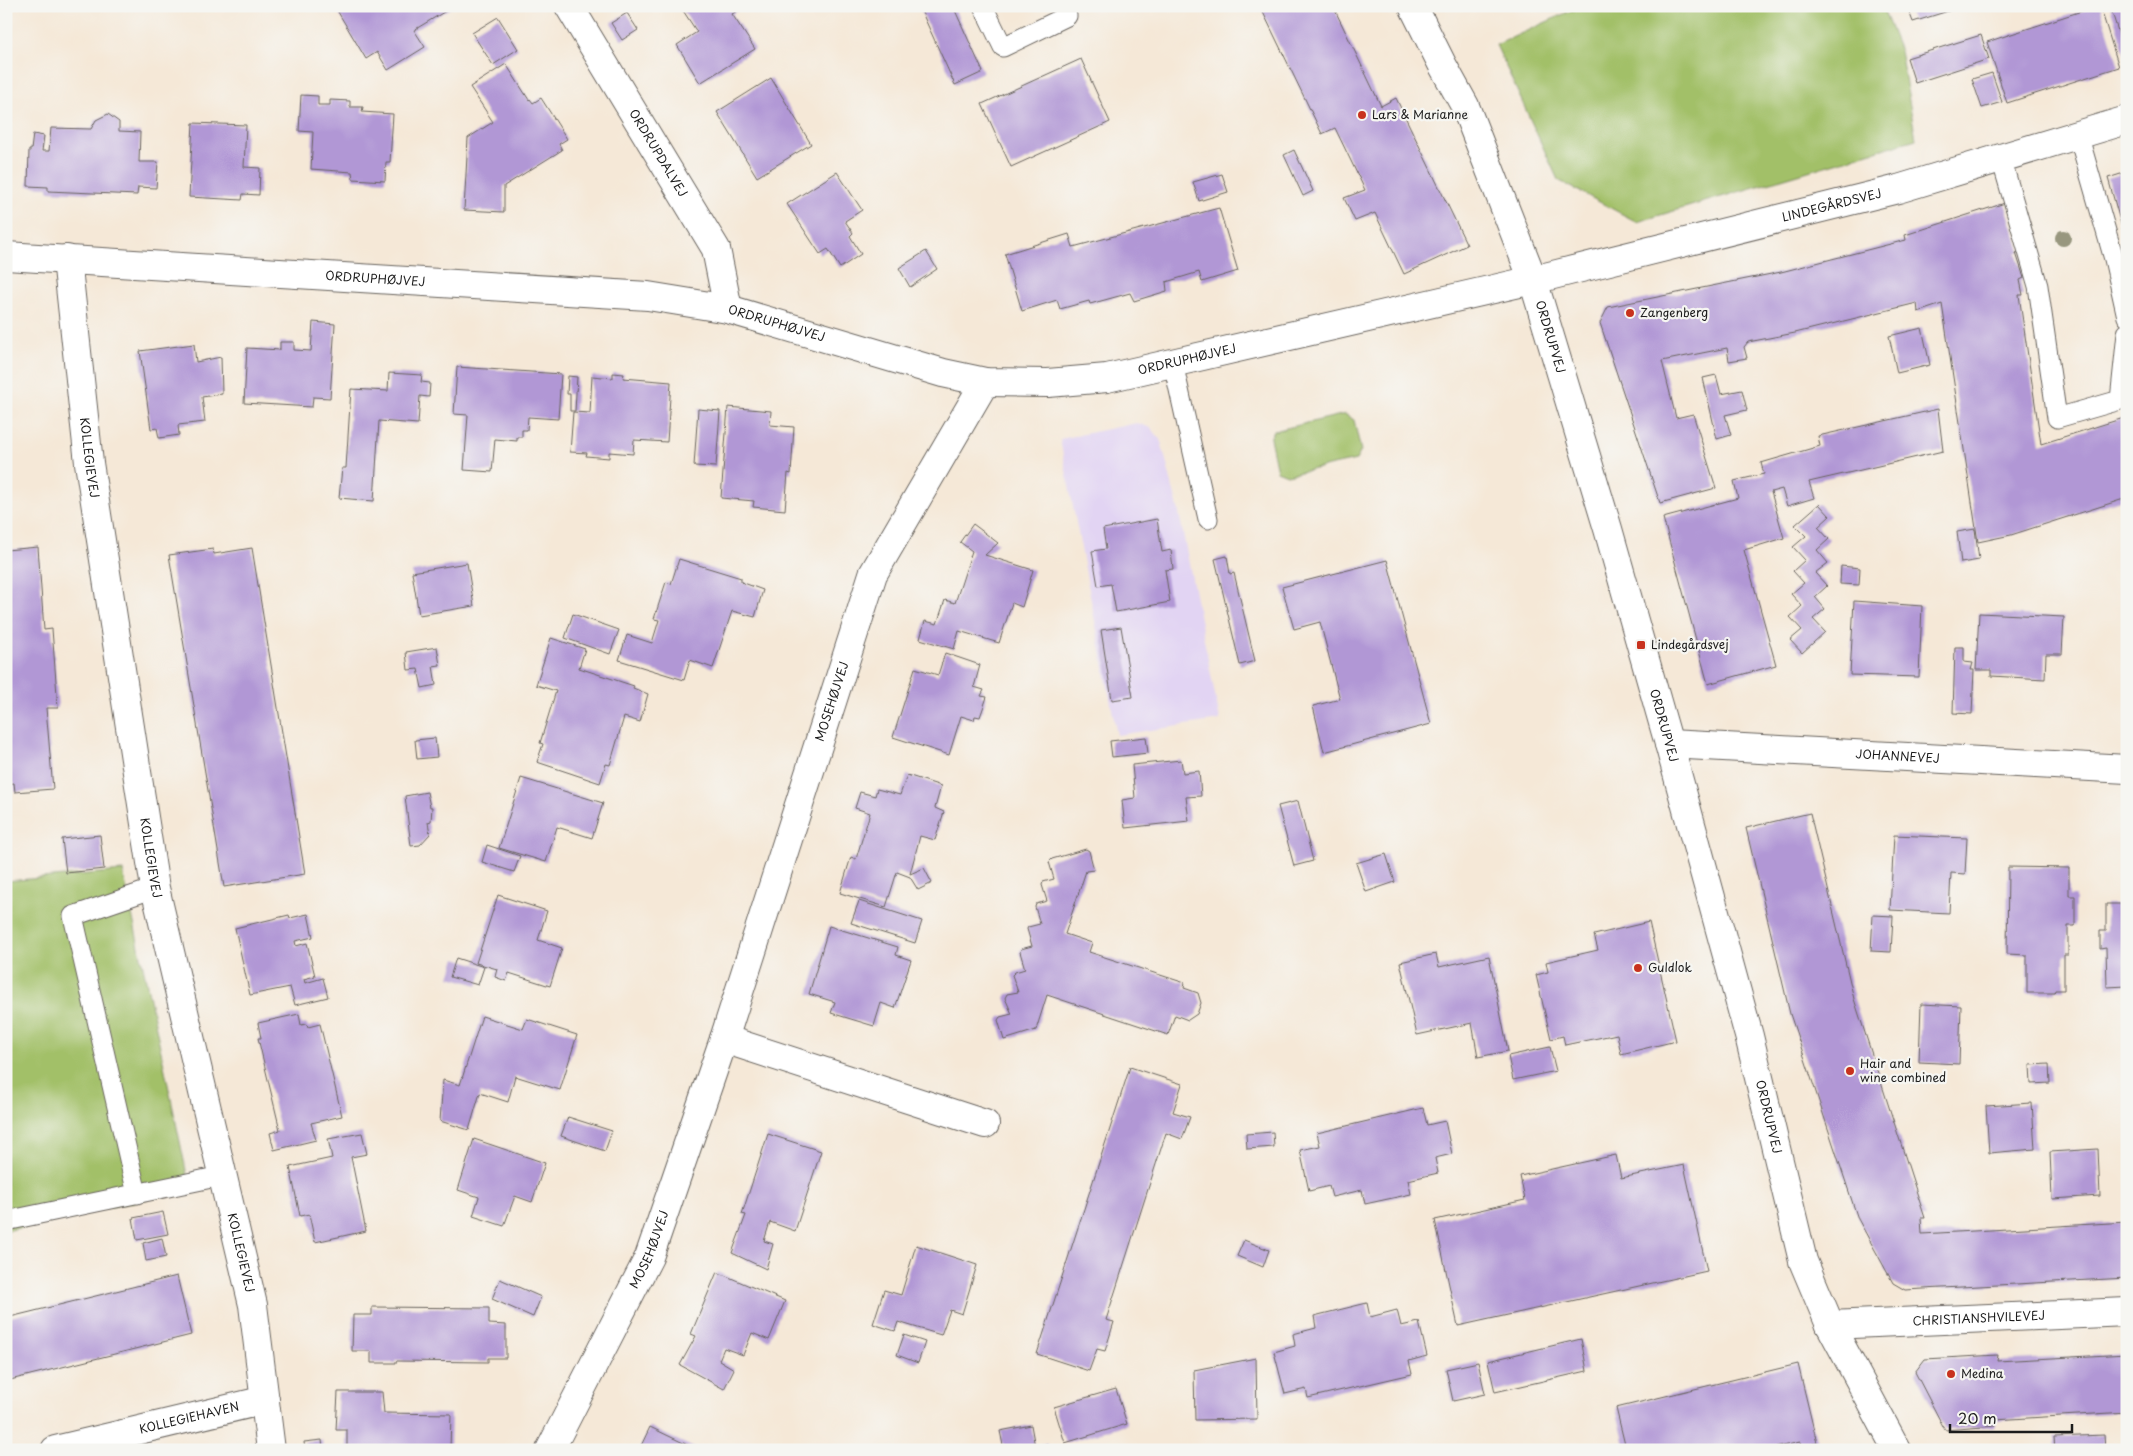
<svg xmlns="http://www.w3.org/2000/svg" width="2133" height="1456" font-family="'Playpen Sans',sans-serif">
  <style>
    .built { fill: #e2d4f3 }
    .green { fill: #a2c068; stroke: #5f6e42 }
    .building { fill: #b197d5 }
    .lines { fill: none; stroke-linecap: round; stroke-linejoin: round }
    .lane-casing { stroke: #68635d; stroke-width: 21 }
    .street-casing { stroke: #68635d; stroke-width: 30 }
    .secondary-casing { stroke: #68635d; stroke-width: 30 }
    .lane { stroke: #fff; stroke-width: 19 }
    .street { stroke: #fff; stroke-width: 28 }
    .secondary { stroke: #fff; stroke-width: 28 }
    .tree { fill: #98977f }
    .poi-dot { fill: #c8321e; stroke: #f6f6f2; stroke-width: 2 }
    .labels { text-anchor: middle; stroke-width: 4.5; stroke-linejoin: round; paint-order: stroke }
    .poi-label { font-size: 12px; fill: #1c1c1c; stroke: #f6f6f2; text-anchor: start }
    .street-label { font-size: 12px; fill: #1c1c1c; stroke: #f6f6f2 }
  </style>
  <rect width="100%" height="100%" fill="#f6f6f2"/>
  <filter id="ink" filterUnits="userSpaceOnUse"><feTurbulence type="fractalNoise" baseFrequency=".02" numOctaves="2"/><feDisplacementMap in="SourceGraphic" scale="10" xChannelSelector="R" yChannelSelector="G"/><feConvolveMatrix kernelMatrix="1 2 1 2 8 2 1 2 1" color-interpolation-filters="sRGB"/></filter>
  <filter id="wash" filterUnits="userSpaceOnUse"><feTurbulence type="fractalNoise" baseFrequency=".0096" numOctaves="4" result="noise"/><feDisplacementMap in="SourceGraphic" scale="20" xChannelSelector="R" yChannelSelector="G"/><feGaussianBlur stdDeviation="1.12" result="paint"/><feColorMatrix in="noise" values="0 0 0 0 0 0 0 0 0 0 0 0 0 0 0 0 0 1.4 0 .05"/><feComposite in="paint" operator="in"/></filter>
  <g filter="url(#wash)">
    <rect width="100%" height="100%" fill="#f5e8d7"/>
    <!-- built -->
    <path class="built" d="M1137,423l14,5 10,13 17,67 42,212 -103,15 -57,-296z"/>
    <!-- green -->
    <path class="green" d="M1581,6h301l18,45 16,88 -279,83 -79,-42 -62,-135z
      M1345,414l9,6 7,31 -5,9 -69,15 -10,-4 -7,-33 4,-7z
      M123,871l67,318 -184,42v-350z"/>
    <g id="blocks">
      <!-- building -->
      <path class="building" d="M347,6h107l-40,24 11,17 -37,23 -11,-18 -11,7 -28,-47z
        M680,6h65l-13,8 23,35 -55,34 -23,-38 20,-13z
        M919,6h34l30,66 -28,13z
        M1260,6h73l48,100 15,-8 71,147 -63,29 -29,-61 -20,8 -11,-23 21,-8 -30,-62 -13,6z
        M1907,6h54v1l-48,15z
        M2097,6h3l19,61 -112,36 -20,-61z
        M2110,6h17v51h-1z
        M627,13l11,17 -16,10 -11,-17z
        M498,17l20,32 -25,16 -21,-32z
        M1981,35l8,24 -74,24 -8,-25z
        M1081,59l29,63 -99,45 -29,-63z
        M506,64l23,36 1,-1 3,4 8,-5 26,41 -8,5 3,6 -58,36v26l-40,-2 4,-72 25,-16 -23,-35z
        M1992,73l10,29 -20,6 -10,-29z
        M771,78l40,66 -54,33 -40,-65z
        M301,95l17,1v9h12v-5l20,1v6h13l-1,5 31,2 -3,48h-4l-1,19 -32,-2 -1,-7 -41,-3 2,-37 -14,-1z
        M108,114l11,8v9l21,1 -1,30h19l-2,26 -18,-1 -1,8 -89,-4v-4l-20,-1 1,-36h2l2,-16 11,2 -2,15h7l2,-23 40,1 5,-9z
        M193,123l53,2 -2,42 16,1 -1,27 -16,-1 -1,6 -53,-3z
        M1294,150l19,41 -10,5 -19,-41z
        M837,172l25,38 -17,11 8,12 -3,3 11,18 -21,14 -12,-19 -8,5 -33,-50z
        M2127,172v70h-1l-18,-64z
        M1222,174l6,18 -29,9 -6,-19z
        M2005,203l15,48 -4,2 8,25 -4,2 3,15h-4l22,149 86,-27v81l-116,37 -33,7 -36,-238 -24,8 -1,-9 -122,30 -47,9 -4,5 3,11 -18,3 -2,-13 -65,13 14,57 17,-4 23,74 -56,15 -60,-180 8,-16 173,-35 125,-32 -1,-5z
        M1219,208l19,63 -36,11 -3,-10 -33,10 1,9 -33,10 -4,-8 -40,11 -1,-3 -29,8 -3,-9 -35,11 -17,-57 64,-20 4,13z
        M926,251l11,18 -27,18 -11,-19z
        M313,322l22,2 -5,74 -17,-1 -1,10 -68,-4 3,-55 33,2v-8h14v8l17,1z
        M1922,328l8,37 -33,8 -8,-37z
        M194,344l2,18 25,-5 1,37 -20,3 3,25 -27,3 1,10 -20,3 -2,-10 -6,1 -11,-78z
        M457,367l104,7 -3,45 -30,-2 -1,13h-5v7h-5v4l-22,-2 -3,33 -28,-2 4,-55 -14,-1z
        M389,373l33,2 -1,7 9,1 -1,14 -9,-1 -2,28 -39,-3 -5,80 -35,-3 3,-30h4l5,-79 37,2z
        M613,373l11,1 -1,4 48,4 -4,60 -33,-2 -1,14 -24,-2v6l-23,-2 1,-3 -17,-1 3,-40 17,1 2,-37 21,2z
        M1716,375l5,19 21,-4 5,20 -22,5 6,20 -14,4 -14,-61z
        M568,376l9,1 -2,34h-5v-17h-3z
        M728,407l43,4 -1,14 24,2 -3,47 -3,-1 -3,37 -32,-3 1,-6 -33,-3z
        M698,409l22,2 -4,56 -22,-1z
        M1938,409l5,42 -134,31 5,16 -27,8 -5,-17 -11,3 13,46 -40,12 32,115 -68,19 -45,-166 75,-20 -4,-17 30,-7 -3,-11 59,-17 -2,-10z
        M1819,504l11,12 -12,11 11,12 -12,11 11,13 -13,10 12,13 -12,11 10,12 -12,10 12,13 -23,21 -12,-13 12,-10 -12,-13 12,-11 -11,-12 13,-11 -11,-12 12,-11 -12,-13 13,-11 -11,-11z
        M1157,519l5,33 9,-2 2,19 -8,1 5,32 -54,10 -5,-28 -13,2 -6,-35 14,-2 -3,-20z
        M973,524l25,19 -13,12 48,15 -11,37 -10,-4 -13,40 -40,-12 -5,18 -34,-10 5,-18 12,3 8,-24 10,3 17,-52 -12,-9z
        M1975,529l4,31 -18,3 -4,-31z
        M38,547l6,83 8,-1 6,79h-12l7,81 -38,3 -1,-9 -8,1v-64h3l-3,-38v-132z
        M252,548l53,326 -81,13 -55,-332 44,-6 1,5z
        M1227,556l3,18 4,-1 21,88 -15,4 -25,-106z
        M679,559l62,19v4l22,8 -8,27 -23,-6 -19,57 -23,-8 -6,20 -65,-20 8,-25 25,8 7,-23 -5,-1 12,-37 5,2z
        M1387,560l44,164 -107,28 -11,-46 27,-7 -20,-77 -26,7 -12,-42z
        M467,563l7,43 -55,9 -7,-43z
        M1841,566l19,2 -1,17 -19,-1z
        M1854,601l68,5 -3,71 -69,-2z
        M1979,613l85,4 -2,37h-16l-1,25 -54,-3v-6h-15z
        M573,614l46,16 -9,24 -45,-16z
        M1121,627l12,70 -21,3 -11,-70z
        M551,638l34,11 -6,19 55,18 -1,2 15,6 -8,28 -16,-5 -14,48 -4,-1 -6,19 -63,-21 6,-18 -3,-1 16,-52 -20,-6z
        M437,647l3,18 -7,1 3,19 -14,3 -4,-19 -10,1 -2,-18z
        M1955,647h9v15l9,1 -2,7h3l-2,44 -19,-1z
        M945,653l35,12 -6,22 10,3 -3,6 6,1 -7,20 -5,-1 -1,4 -13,-4 -12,39 -56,-18 22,-69 23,7z
        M1146,737l2,16 -36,4 -2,-16z
        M435,738l2,19 -20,2 -2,-19z
        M1181,760l2,13 16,-2 2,25 -15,1 3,24 -64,7 -3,-28 13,-2 -3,-33z
        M907,775l34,11 -6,22 9,4 -9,28 -15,-4 -10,38 14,-6 8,15 -14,7 -8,-13 -13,-5 -11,35 -46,-14 11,-36 5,2 14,-46 -15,-5 5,-16 15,4 2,-7 23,6z
        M521,778l82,25 -11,35 -35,-11 -11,35 -47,-14z
        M427,792l3,15h2l-1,14 -3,1 2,12 -10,11 -9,1 -6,-50z
        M1298,801l15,60 -19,5 -16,-60z
        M1810,813l44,186 71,219h-4l1,16 205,-12v56l-222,12 -12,-7 -35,-64 -68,-205 -44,-186z
        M100,835l4,34 -38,4 -4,-34z
        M1894,835l73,3 -2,36 -14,-1 -2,40 -59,-3z
        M487,845l33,11 -6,16 -32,-10z
        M1086,849l3,2 5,19 -8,1 -21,63 27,9 -3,9 96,31 -1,5 14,5 3,10 -4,11 -9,6 -13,-5 -7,20 -121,-40 -11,35 -32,10 -6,-20 2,-3 12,-3 -7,-16 2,-4 11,-2 -6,-17 3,-3 10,-3 -5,-17 1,-3 11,-3 -5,-17 1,-2 12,-3 -5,-17 1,-3 11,-3 -5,-16 1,-3 11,-3 -5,-17 3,-3z
        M1386,854l9,28 -29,10 -10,-29z
        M2008,867l61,1v28h6v30h-7v29h-4v35h-9l-1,3h-27v-38l-20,-1z
        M498,895l49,16 -9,29 24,8 -12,38 -41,-13 -3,8 -11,-4 2,-8 -21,-6z
        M859,901l63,20 -7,22 -64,-20z
        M2106,904h21v82l-20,1 -1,-39 -6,1v-18h6z
        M308,914l5,23 -18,4 1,5 11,-3 8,33 -11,3 1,4 18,-5 5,19 -33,8 -5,-18 -40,8 -15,-67 54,-13 1,3z
        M1873,915l20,1 -2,36 -20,-1z
        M1649,922l27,119 -55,13 -4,-20 -52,11 -2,-9 -12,3 -15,-64 12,-3 -2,-10 52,-12 -4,-15z
        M829,926l69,21 -2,8 15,5 -16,48 -14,-5 -7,23 -43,-13 4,-11 -26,-8z
        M1436,954l3,13 50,-11 19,95 -30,6 -6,-34 -55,12 -17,-73z
        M456,958l28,9 -6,18 -28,-8z
        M1921,1004l40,2 -2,58 -40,-2z
        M299,1014l2,11 6,-1 1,3 12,-3 22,92 -31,7 5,17 -42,10 -4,-17 10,-3 -22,-92h3l-3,-15z
        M482,1016l41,13 4,-10 50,16 -17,55 -45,-14 -7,26 -28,-9 -11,37 -29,-9 3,-41 17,5z
        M1550,1047l6,24 -43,9 -5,-24z
        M2049,1064l1,19 -19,1 -1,-19z
        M1130,1067l52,17 -9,28 17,5 -8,22 -16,-6 -60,187 8,2 -9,29 -8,-2 -8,22 -52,-17z
        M2032,1103l3,46 -46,4 -3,-47z
        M1423,1108l4,17 18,-4 7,33 -17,4 3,15 -30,7 3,14 -46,10 -3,-14 -30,7 -3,-11 -20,5 -9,-41 20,-4 -3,-13z
        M568,1117l44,14 -7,20 -44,-15z
        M1273,1132l1,15 -27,2 -1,-15z
        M362,1133l5,21 -16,3 15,74 -51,11 -6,-28 -9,2 -10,-49 42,-9 -4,-19z
        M768,1134l53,17 -26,80 -25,-9 -6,19 9,3 -7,25 -34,-16 14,-38 -4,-1z
        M474,1139l71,24 -13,39 -17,-6 -11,30 -31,-10 6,-19 -21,-7z
        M2098,1149l2,47 -48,3 -2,-47z
        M1616,1155l5,23 63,-13 23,106 -249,55 -23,-106 90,-20 -5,-24z
        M163,1212l5,22 -31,6 -4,-22z
        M162,1238l4,19 -20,4 -3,-18z
        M1244,1240l25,10 -6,17 -26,-11z
        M916,1245l61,20 -15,49 -12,-4 -9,25 -43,-13 -3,9 -22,-7 11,-34 17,5z
        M717,1272l68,29 -16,39 -17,-7 -9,22 -19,-7 -5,12 15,9 -10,20 -44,-24 16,-29 -5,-2z
        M177,1276l14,59 -185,46v-63z
        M500,1279l41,18 -8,20 -41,-18z
        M1367,1303l3,14 27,-7 4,16 18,-4 8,34 -18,5 3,13 -104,24 -2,-9 -21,5 -11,-42 21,-6 -2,-12 23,-6 -2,-12z
        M372,1307l117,1v16l17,1v33h-18v4l-92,-1v2h-25v-12h-19l1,-36h19z
        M904,1335l21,7 -7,21 -21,-8z
        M1581,1339l6,32 -92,21 -7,-31z
        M2127,1354v58l-132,8 1,6 -51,4 -30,-58 10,-13 73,-4 -1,6z
        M1256,1358l1,61 -62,1 -1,-50z
        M1478,1362l7,32 -32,7 -7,-32z
        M1798,1364l19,79 -16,4 -1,-5 -33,8h-157l15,-5 -9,-37z
        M1116,1389l11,35 -62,19 -11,-36z
        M338,1392h44l2,21 67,1 -1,35 -67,-1v2h-36v-20h-11z
        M1031,1425l4,22 12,-3 1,6h-44l-4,-19z
        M650,1427l48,23h-59z
        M2104,1435l1,15h-50l-1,-13z
        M322,1440l1,10h-18l-1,-8z"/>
    </g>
  </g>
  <g filter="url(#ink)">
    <use href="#blocks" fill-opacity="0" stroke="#68635d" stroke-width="1"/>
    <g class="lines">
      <defs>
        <path id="lane" d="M983,6l20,41 64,-31 -5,-10
          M2078,134l36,125 13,58
          M2001,158l37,128 19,132 63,-18 7,-67
          M1173,363l35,156
          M137,1194l-64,-278 82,-28
          M6,1221l215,-45"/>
        <g id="street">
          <path id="s1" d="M569,6l147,243 12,60"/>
          <path id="s2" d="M6,256l642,40 80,13 215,64 42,9 63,1 59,-5 426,-98 365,-91 229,-69"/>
          <path id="s3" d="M67,259l22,204 66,425 98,417 18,145"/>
          <path id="s4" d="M1669,744l458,25"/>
          <path d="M724,1039l261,85"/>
          <path id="s5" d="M1830,1325l297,-13"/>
          <path id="s6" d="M55,1450l210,-50"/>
          <path id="s7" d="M550,1450l99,-193 75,-218 149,-465 112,-192"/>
        </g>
        <g id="secondary">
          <path id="s8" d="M1413,6l30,60 22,40 68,174 75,249 61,215 80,292 54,225 27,64 67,125"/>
        </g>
      </defs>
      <!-- lane casing -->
      <use href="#lane" class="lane-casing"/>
      <!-- street casing -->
      <use href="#street" class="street-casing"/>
      <!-- secondary casing -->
      <use href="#secondary" class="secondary-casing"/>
      <!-- lane -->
      <use href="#lane" class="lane"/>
      <!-- street -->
      <use href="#street" class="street"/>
      <!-- secondary -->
      <use href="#secondary" class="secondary"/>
    </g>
    <!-- trees -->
    <circle class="tree" cx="2063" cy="238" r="8"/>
  </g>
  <!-- markers -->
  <g class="poi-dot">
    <circle cx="1362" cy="115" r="5"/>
    <circle cx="1630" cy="313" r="5"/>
    <rect x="1636" y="640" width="10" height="10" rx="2.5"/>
    <circle cx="1638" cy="968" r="5"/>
    <circle cx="1850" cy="1071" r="5"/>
    <circle cx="1951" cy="1374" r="5"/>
  </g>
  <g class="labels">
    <!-- poi labels -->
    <g class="poi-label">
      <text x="1372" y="119">Lars &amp; Marianne</text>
      <text x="1640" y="317">Zangenberg</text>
      <text x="1651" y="649">Lindegårdsvej</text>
      <text x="1648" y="972">Guldlok</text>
      <text x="1860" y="1068">Hair and<tspan x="1860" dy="14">wine combined</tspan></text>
      <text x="1961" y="1378">Medina</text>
    </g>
    <!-- street labels -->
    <g class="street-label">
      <text dy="4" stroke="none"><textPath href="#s1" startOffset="172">ORDRUPDALVEJ</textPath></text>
      <text dy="4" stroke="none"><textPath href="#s2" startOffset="1859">LINDEGÅRDSVEJ</textPath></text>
      <text dy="4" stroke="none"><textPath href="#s2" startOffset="370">ORDRUPHØJVEJ</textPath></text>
      <text dy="4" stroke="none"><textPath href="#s2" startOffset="775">ORDRUPHØJVEJ</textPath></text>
      <text dy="4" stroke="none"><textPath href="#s8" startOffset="359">ORDRUPVEJ</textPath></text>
      <text dy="4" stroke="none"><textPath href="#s2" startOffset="1196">ORDRUPHØJVEJ</textPath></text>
      <text dy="4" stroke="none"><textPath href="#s3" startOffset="200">KOLLEGIEVEJ</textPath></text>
      <text dy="4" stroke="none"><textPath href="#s7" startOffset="802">MOSEHØJVEJ</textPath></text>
      <text dy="4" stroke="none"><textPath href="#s8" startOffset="764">ORDRUPVEJ</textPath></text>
      <text dy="4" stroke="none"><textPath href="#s4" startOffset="229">JOHANNEVEJ</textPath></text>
      <text dy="4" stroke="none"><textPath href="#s3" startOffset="605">KOLLEGIEVEJ</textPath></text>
      <text dy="4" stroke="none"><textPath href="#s8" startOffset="1169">ORDRUPVEJ</textPath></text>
      <text dy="4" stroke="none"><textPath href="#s7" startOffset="224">MOSEHØJVEJ</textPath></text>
      <text dy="4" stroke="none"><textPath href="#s3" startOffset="1010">KOLLEGIEVEJ</textPath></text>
      <text dy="4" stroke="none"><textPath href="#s5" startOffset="149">CHRISTIANSHVILEVEJ</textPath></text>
      <text dy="4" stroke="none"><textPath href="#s6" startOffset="138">KOLLEGIEHAVEN</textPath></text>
    </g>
  </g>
  <!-- margin -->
  <rect width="2133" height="1456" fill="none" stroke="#f6f6f2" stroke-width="25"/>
  <!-- scale -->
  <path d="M1950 1424v8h122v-8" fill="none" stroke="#1c1c1c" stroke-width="2.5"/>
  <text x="1958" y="1424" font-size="15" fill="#1c1c1c" stroke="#f6f6f2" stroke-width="4" paint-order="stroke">20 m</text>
</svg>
